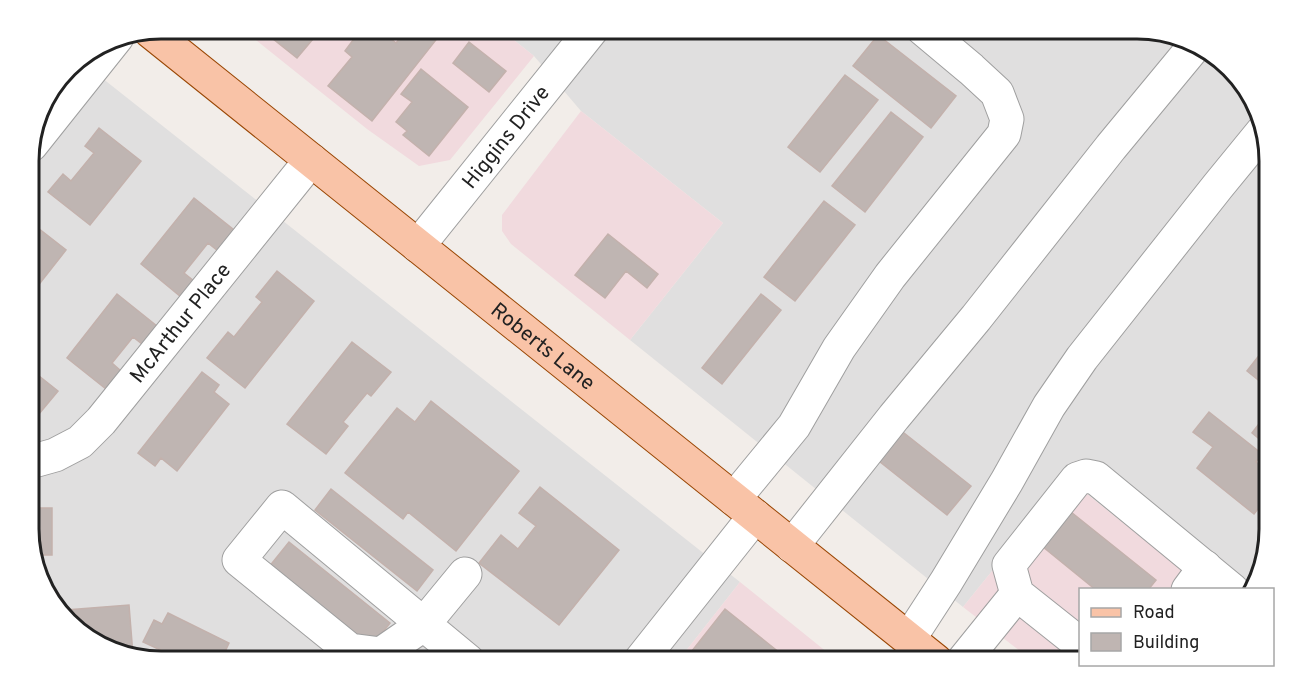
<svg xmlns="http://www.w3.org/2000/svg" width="1298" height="690" font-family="Overpass,sans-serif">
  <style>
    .residential { fill: #e0dfdf }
    .commercial { fill: #f1dade }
    .building { fill: #bfb5b2; stroke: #c3b1ac; stroke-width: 1.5 }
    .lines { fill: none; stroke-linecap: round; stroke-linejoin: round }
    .minor-casing { stroke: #9f9f9f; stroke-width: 35 }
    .major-casing { stroke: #9a4705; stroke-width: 35 }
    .minor { stroke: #fff; stroke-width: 33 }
    .major { stroke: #f9c3a7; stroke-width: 33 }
    .labels { text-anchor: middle; stroke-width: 4.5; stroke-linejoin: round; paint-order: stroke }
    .street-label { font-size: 21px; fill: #222; stroke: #fff }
    .rim { fill: none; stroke: #222; stroke-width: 3 }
  </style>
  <rect width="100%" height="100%" fill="#f2ede9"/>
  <!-- residential -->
  <path class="residential" d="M1137,28l59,14 51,45 21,57 1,385 -13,59 -2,2 -48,-1 -139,-111 -104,129 -333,-267 93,-117 -142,-112 -47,-55 -34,-27z
    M78,59l662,523 -62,79h-517l-59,-13 -51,-45 -21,-57 -1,-394 13,-49 32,-41z"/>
  <!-- commercial -->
  <path class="commercial" d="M242,29h258l34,27 -84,104 -31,6 -52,-37z
    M581,111l142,112 -93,117 -119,-96 -9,-13v-16z
    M1067,478l139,111 -126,1v71h-47l-70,-54z
    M740,582l98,79h-160z"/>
  <!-- building -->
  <path class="building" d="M274,28h38l6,5 -21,25 -25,-20 5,-7z
    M362,28h16l18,15 12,-15h31l4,3 -71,90 -44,-35 24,-29 -7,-6z
    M878,35l78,61 -25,32 -78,-62z
    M469,42l37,29 -17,21 -36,-29z
    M421,69l47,38 -39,49 -26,-21 4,-4 -11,-9 16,-20 -11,-8z
    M845,75l33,25 -58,72 -32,-25z
    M891,112l32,25 -58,75 -33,-26z
    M99,128l42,33 -51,64 -42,-33 15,-18 8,7 23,-28 -9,-7z
    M194,198l40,32 -16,21 -10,-8 -24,30 10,8 -13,16 -40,-33z
    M824,201l31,24 -60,76 -31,-24z
    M29,221l37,29 -37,47z
    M608,234l50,40 -11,14 -21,-17 -21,27 -30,-23z
    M277,271l37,30 -69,87 -38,-30 21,-26 6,5 28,-35 -6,-5z
    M117,294l40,32 -15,18 -9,-7 -21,26 9,8 -15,18 -39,-31z
    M761,294l20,16 -59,74 -20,-16z
    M352,342l39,30 -20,24 -4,-3 -24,29 5,4 -22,28 -39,-30z
    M1265,348l4,4v33l-2,2 -20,-16z
    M29,368l29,23 -29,35z
    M202,372l17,13 -5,7 15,12 -52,67 -16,-13 -6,8 -17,-13z
    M431,401l88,70 -63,80 -48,-39 -5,7 -58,-46 52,-65 18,14z
    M1269,411v36l-17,-14z
    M1209,412l53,42 -6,8 13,11v22l-15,19 -57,-46 16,-21 -20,-15z
    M899,429l72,57 -24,29 -72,-57z
    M540,487l79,63 -60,75 -80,-62 22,-28 17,14 18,-23 -17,-13z
    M331,489l102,81 -16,21 -102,-81z
    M30,508h22v47h-19l-3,-9z
    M1071,512l85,68 -8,10h-52l-53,-43z
    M289,542l101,81 -19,24 -102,-80z
    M129,605l4,50 -31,-7 -36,-32v-6z
    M725,609l65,52h-106z
    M168,613l61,30 -6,13 7,4 -1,1h-45l-41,-19 11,-22 8,4z
    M409,651l13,10h-21z"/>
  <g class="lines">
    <defs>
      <g id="minor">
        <path d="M31,145l86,-108"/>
        <path id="s1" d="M418,246l175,-218"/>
        <path id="s2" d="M30,462l25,-7 25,-13 21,-21 210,-261"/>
        <path d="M734,499l60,-73 45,-78 51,-72 114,-142 3,-15 -10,-26 -26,-24 -49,-41"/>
        <path d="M792,546l102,-129 82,-99 135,-171 86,-104"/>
        <path d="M465,574l-42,51 -42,29 -31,-4 -111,-90 43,-53 186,154"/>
        <path d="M1188,590l17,-23"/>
        <path d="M909,639l37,-57 61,-101 42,-75 33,-48 136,-172 45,-55"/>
        <path d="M1080,644l-63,-50 -8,-29 68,-86 9,-3 10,2 136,112"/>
        <path d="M640,661l115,-145"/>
        <path d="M963,661l54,-67"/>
      </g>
      <g id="major">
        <path id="s3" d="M150,31l786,630"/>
      </g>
    </defs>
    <!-- minor casing -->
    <use href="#minor" class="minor-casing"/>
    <!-- major casing -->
    <use href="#major" class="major-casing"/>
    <!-- minor -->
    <use href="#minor" class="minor"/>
    <!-- major -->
    <use href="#major" class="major"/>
  </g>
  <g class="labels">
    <!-- street labels -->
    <g class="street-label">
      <text dy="7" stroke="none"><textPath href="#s1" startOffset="140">Higgins Drive</textPath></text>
      <text dy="7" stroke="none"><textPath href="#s2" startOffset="210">McArthur Place</textPath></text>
      <text dy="7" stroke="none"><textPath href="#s3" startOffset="504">Roberts Lane</textPath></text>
    </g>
  </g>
  <!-- crop -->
  <path d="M0 0H1298V690H0ZM161 39H1137A122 122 0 0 1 1259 161V529A122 122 0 0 1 1137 651H161A122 122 0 0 1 39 529V161A122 122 0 0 1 161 39Z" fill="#fff" fill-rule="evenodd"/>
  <path class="rim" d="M161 39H1137A122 122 0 0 1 1259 161V529A122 122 0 0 1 1137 651H161A122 122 0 0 1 39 529V161A122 122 0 0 1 161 39Z"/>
  <!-- legend -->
  <rect x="1079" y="588" width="195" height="78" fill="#ffffff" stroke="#a7a7a7" stroke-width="1.5"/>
  <rect x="1091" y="608" width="30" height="9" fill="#f9c3a7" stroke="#a7a7a7" stroke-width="1.5"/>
  <text x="1133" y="618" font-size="18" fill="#222222">Road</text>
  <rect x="1091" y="633" width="30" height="18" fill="#bfb5b2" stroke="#a7a7a7" stroke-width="1.5"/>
  <text x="1133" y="648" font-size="18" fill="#222222">Building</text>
</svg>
